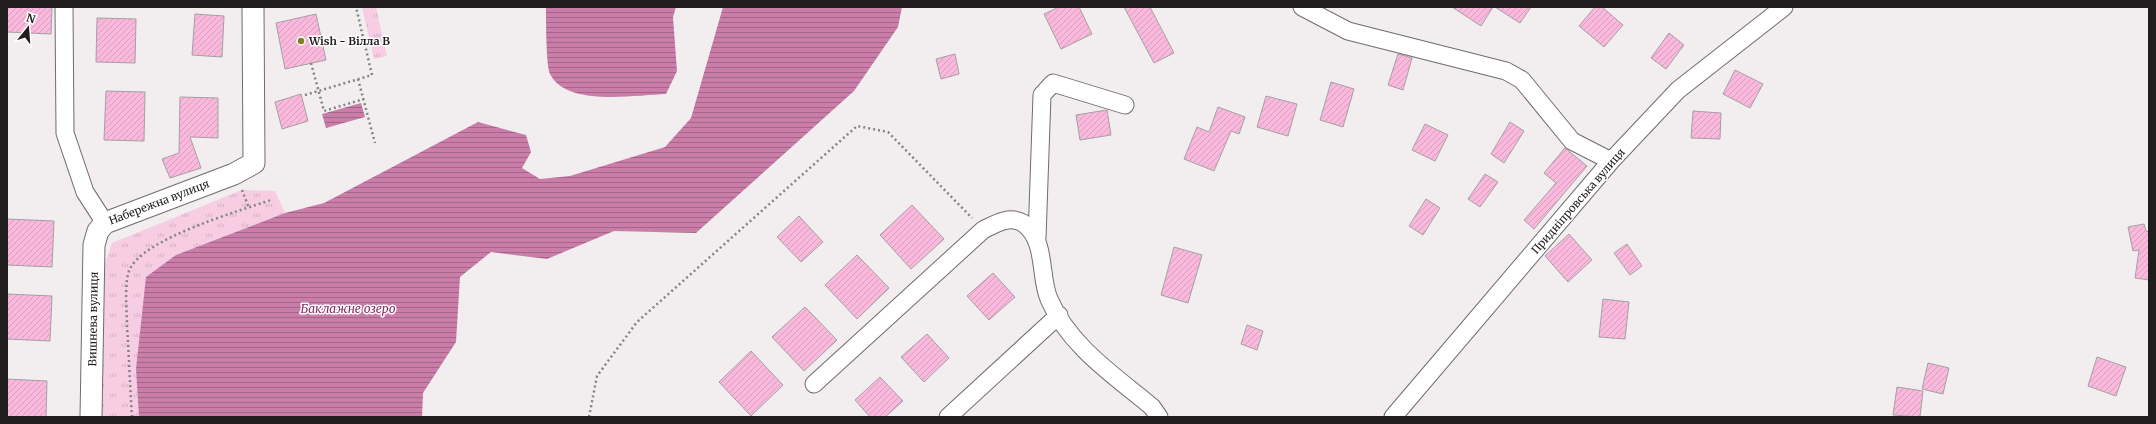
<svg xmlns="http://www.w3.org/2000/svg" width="2156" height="424" font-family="Merriweather,serif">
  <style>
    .park { fill: url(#park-tufts) }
    .water { fill: url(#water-rules) }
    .building { fill: url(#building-hatch); stroke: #a4a0a2 }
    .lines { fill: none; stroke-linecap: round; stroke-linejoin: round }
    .minor-casing { stroke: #6f6c6e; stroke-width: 19 }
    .tertiary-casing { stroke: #6f6c6e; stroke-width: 23 }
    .path { stroke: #858283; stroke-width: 2.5; stroke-dasharray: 2 3; stroke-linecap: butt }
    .minor { stroke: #fff; stroke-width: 17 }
    .tertiary { stroke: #fff; stroke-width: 21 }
    .poi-dot { fill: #7e812a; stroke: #fff; stroke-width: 1.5 }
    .labels { text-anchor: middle; stroke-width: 3; stroke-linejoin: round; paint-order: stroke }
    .poi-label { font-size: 11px; font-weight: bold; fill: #1f1d1e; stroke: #fff; text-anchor: start }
    .street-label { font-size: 11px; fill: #1f1d1e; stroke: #fff }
    .water-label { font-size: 12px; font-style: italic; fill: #872d65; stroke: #fff }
  </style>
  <defs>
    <pattern id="park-tufts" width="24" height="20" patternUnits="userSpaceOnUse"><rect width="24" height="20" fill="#f7cde3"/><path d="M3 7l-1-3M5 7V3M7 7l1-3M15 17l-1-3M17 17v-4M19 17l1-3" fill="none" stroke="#d3b0c2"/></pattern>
    <pattern id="water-rules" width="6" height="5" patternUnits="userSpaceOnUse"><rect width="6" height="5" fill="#c97da8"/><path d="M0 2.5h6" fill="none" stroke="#a36688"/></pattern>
    <pattern id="building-hatch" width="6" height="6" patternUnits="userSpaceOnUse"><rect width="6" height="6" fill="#fab9dc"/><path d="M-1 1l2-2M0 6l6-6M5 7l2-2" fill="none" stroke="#d69fbc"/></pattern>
  </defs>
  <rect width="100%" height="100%" fill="#f2eef0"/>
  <!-- park -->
  <path class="park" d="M362,7h14l11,49 -13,3z
    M242,190l33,1 10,22 -109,42 -40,114 3,48h-44l3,-133 14,-41z"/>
  <!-- water -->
  <path class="water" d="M546,7h130l-3,10 4,54 -11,23c-31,1 -100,13 -116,-20 -4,-8 -4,-55 -4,-67z
    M723,7h179l-4,20 -44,64 -158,142 -82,-2 -67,28 -56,-7 -31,25 -4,65 -33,51 -1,24h-283l-3,-48 10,-92 30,-22 109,-42 39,-10 154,-81 48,13 5,17 -9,16 18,11 30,-3 95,-29 26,-29z
    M361,103l4,14 -39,11 -4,-14z"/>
  <!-- building -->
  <path class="building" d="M7,7h45l-1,27 -44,-2z
    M1059,7h20l13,27 -31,15 -17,-35z
    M1124,7h26l24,46 -20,10z
    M1452,7h41l-12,19z
    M1495,7h36l-11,16z
    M1595,7h7l21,18 -19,22 -25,-21z
    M195,14l29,2 -2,41 -30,-2z
    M316,14l10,46 -41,9 -9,-46z
    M97,18l39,1 -1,44 -39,-1z
    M1669,33l15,12 -18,24 -15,-11z
    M955,54l4,20 -18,5 -5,-20z
    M1398,54l14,4 -9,32 -15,-5z
    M1735,70l28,14 -13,24 -27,-14z
    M1331,82l23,7 -11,38 -23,-7z
    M106,91l39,1 -1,49 -40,-1z
    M301,94l7,27 -26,8 -7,-27z
    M1266,96l31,8 -9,32 -31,-9z
    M180,97l38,1v40l-28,-1 11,31 -31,10 -8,-19 17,-6z
    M1218,107l27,10 -6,17 -8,-3 -17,40 -30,-12 13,-32 12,5z
    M1107,110l4,25 -31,5 -4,-25z
    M1693,111l28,2 -1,26 -29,-1z
    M1510,122l14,9 -20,32 -13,-9z
    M1425,124l23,11 -13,26 -23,-11z
    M1565,148l22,18 -53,63 -10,-9 32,-37 -12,-10z
    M1485,174l13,8 -18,25 -12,-8z
    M1426,199l14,9 -17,27 -14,-9z
    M912,205l32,34 -33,30 -31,-34z
    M799,216l24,26 -22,20 -24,-25z
    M7,219l47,2 -2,46 -45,-2z
    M2144,224l2,7 3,1v48l-14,-2 4,-28 -6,1 -5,-24z
    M1569,234l23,26 -24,22 -23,-26z
    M1627,244l15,22 -12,9 -16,-22z
    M1174,247l28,8 -14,48 -27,-8z
    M857,255l32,33 -32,31 -32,-34z
    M993,273l22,24 -26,23 -22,-24z
    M7,294l45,2 -2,45 -43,-2z
    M1603,299l26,3 -4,37 -26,-2z
    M805,307l32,33 -33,31 -32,-34z
    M1247,325l16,6 -6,19 -16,-6z
    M927,334l22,24 -25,24 -23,-25z
    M751,351l32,34 -32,31 -32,-34z
    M2097,357l29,10 -10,29 -28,-10z
    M1928,363l21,5 -6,26 -21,-5z
    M880,377l23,24 -18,16h-15l-15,-17z
    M7,379l40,2 -1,36h-39z
    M1897,387l26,4 -3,26 -27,-2z"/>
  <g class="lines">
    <defs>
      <path id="minor" d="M64,7l1,126 20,59 20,31
        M1302,7l46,24 158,40 16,9 50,61 39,20
        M1037,238l5,-143 11,-12 72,22
        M814,384l169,-154c12,-6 26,-15 40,-7 24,17 16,53 26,76 20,47 66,77 103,108l7,10
        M948,417l111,-102
        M1393,417l218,-256 67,-71 106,-83"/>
      <path id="tertiary" d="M91,417l3,-172 4,-14 7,-8 129,-49 20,-11 -1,-156"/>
    </defs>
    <!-- minor casing -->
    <use href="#minor" class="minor-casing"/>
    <!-- tertiary casing -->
    <use href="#tertiary" class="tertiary-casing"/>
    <!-- path -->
    <path class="path" d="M311,63l13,48 40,-12
      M358,79l17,64
      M305,95l67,-20 -16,-68
      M242,190l7,18
      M132,417c-2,-30 -3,-61 -5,-91 0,-15 -3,-41 2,-55 12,-32 110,-60 142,-71
      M589,417l8,-41 40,-54 220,-196 31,6 84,86"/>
    <!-- minor -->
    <use href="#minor" class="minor"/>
    <!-- tertiary -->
    <use href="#tertiary" class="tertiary"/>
  </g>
  <!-- markers -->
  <circle class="poi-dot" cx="301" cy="41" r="4"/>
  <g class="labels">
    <!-- poi labels -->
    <g class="poi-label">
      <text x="309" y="45">Wish - Вілла B</text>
    </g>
    <!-- street labels -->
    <g class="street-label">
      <text transform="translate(1578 201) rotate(-49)" y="4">Придніпровська вулиця</text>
      <text transform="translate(159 202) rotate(-21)" y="4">Набережна вулиця</text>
      <text transform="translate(93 319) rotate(-89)" y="4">Вишнева вулиця</text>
    </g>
    <!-- water labels -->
    <g class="water-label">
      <text x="348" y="313">Баклажне озеро</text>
    </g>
  </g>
  <!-- border -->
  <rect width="2156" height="424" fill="none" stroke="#1f1d1e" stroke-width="16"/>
  <!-- north arrow -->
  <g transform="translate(28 28) rotate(17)" stroke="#ffffff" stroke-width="3" paint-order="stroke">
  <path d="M0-3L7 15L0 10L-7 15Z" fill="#1f1d1e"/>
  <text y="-6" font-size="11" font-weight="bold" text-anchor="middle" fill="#1f1d1e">N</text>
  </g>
</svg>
